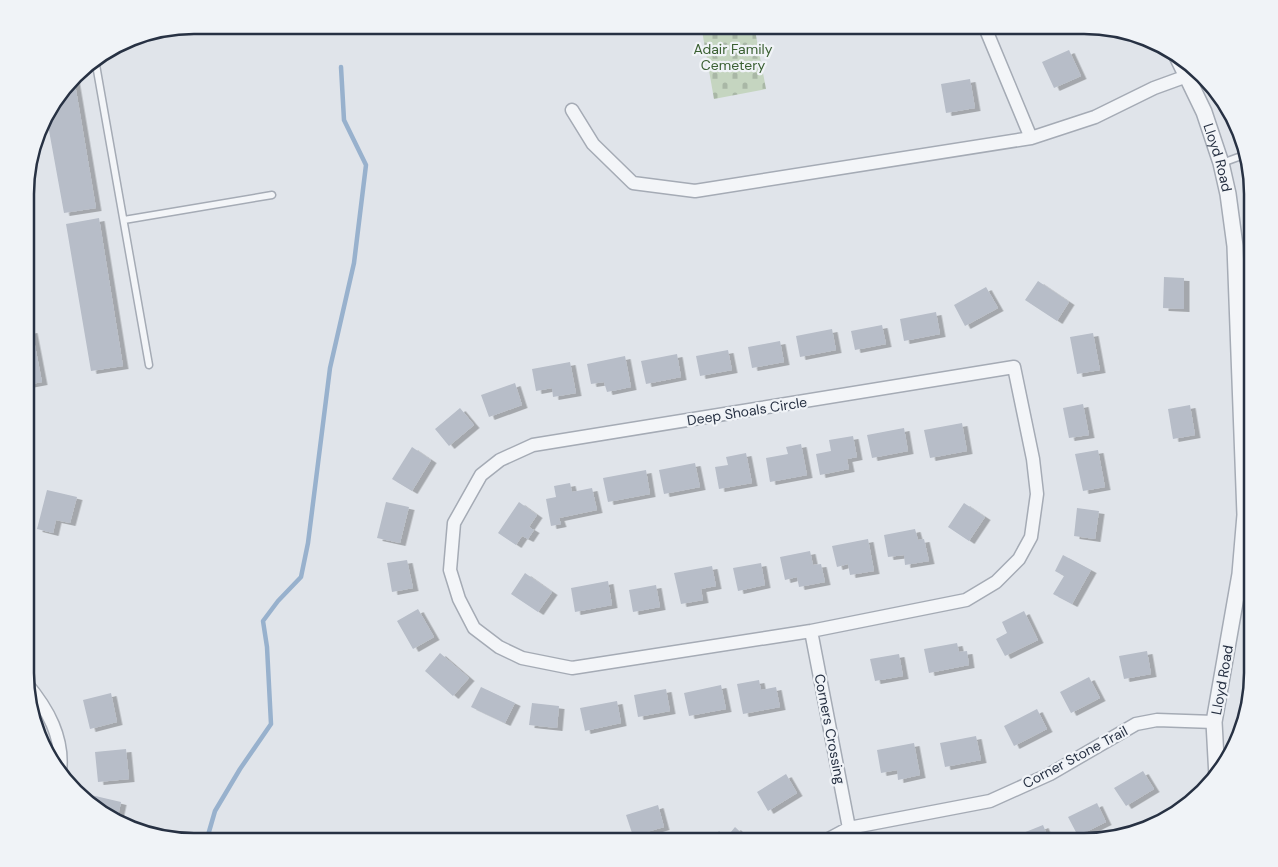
<svg xmlns="http://www.w3.org/2000/svg" width="1278" height="867" font-family="'DM Sans',sans-serif">
  <style>
    .cemetery { fill: url(#cemetery-stones) }
    .lines { fill: none; stroke-linecap: round; stroke-linejoin: round }
    .stream { stroke: #98b1cd; stroke-width: 4.5 }
    .building { fill: #b7bdc8; filter: url(#shadow) }
    .service-casing { stroke: #a5abb5; stroke-width: 9 }
    .minor-casing { stroke: #a5abb5; stroke-width: 15 }
    .tertiary-casing { stroke: #a5abb5; stroke-width: 18 }
    .service { stroke: #f3f5f8; stroke-width: 6 }
    .minor { stroke: #f3f5f8; stroke-width: 12 }
    .tertiary { stroke: #f3f5f8; stroke-width: 15 }
    .labels { text-anchor: middle; stroke-width: 4.5; stroke-linejoin: round; paint-order: stroke }
    .park-label { font-size: 14px; fill: #3b6033; stroke: #f0f3f7 }
    .street-label { font-size: 14px; fill: #273143; stroke: #f0f3f7 }
    .rim { fill: none; stroke: #273143; stroke-width: 2.5 }
  </style>
  <defs>
    <pattern id="cemetery-stones" width="16" height="16" patternUnits="userSpaceOnUse" patternTransform="scale(1.25)"><rect width="16" height="16" fill="#c5d5c0"/><path d="M2 7V4a2 2 0 0 1 4 0v3zM10 15v-3a2 2 0 0 1 4 0v3z" fill="#a9b7a6"/></pattern>
    <filter id="shadow"><feDropShadow dx="5.5" dy="3" stdDeviation="0" flood-color="#0004"/></filter>
  </defs>
  <rect width="100%" height="100%" fill="#e0e4ea"/>
  <!-- cemetery -->
  <path class="cemetery" d="M701,25h53l12,64 -52,10z"/>
  <g class="lines">
    <!-- stream -->
    <path class="stream" d="M206,842l9,-31 25,-42 31,-45 -4,-77 -4,-26 15,-20 23,-24 7,-34 22,-175 24,-105 12,-98 -22,-45 -3,-53"/>
  </g>
  <!-- building -->
  <path class="building" d="M1032,25h18l-15,7z
    M1069,50l12,26 -27,12 -12,-26z
    M74,78l22,130 -32,5 -18,-99z
    M970,79l5,29 -29,5 -5,-29z
    M99,218l24,148 -32,5 -25,-147z
    M1164,277l20,1v31l-21,-1z
    M1038,281l31,21 -12,19 -32,-21z
    M986,287l12,21 -33,18 -11,-21z
    M936,312l4,22 -36,7 -4,-22z
    M882,325l4,19 -31,6 -4,-19z
    M832,329l4,21 -36,7 -4,-21z
    M32,330l10,52 -16,3v-54z
    M1093,333l7,37 -23,4 -7,-37z
    M780,341l4,21 -32,6 -4,-21z
    M728,350l4,20 -32,6 -4,-20z
    M677,354l4,23 -35,7 -5,-23z
    M625,356l6,31 -24,5 -3,-10 -13,2 -4,-20z
    M570,362l6,31 -23,4 -1,-9 -16,3 -4,-22z
    M515,383l7,22 -33,12 -8,-22z
    M1083,404l6,31 -20,3 -6,-30z
    M1190,405l5,30 -22,4 -5,-30z
    M460,408l14,17 -25,21 -14,-17z
    M962,423l5,28 -37,7 -6,-28z
    M904,428l4,23 -36,7 -5,-23z
    M853,436l4,21 -10,2 2,10 -29,6 -4,-21 15,-3 -2,-11z
    M801,444l6,31 -37,7 -4,-24 22,-4 -2,-7z
    M412,447l19,13 -19,31 -20,-12z
    M1098,450l7,37 -22,4 -8,-37z
    M746,453l6,30 -33,6 -4,-22 13,-2 -2,-8z
    M695,463l5,24 -36,7 -5,-24z
    M646,470l4,24 -42,8 -5,-24z
    M570,483l2,9 20,-4 5,22 -38,8 2,6 -10,2 -5,-27 10,-2 -2,-11z
    M47,490l30,7 -7,26 -14,-3 -3,13 -16,-4z
    M386,502l23,5 -9,36 -23,-5z
    M519,502l18,13 -8,12 5,3 -6,9 -6,-3 -6,9 -18,-12z
    M964,503l21,14 -16,24 -21,-14z
    M1077,508l22,3 -4,28 -21,-3z
    M915,529l3,11 6,-1 5,22 -24,4 -1,-10 -16,2 -4,-22z
    M868,539l6,32 -24,4 -2,-11 -11,3 -5,-21z
    M810,551l3,14 8,-1 4,18 -26,5 -2,-10 -12,3 -5,-23z
    M1063,555l28,15 -19,34 -19,-10 11,-18 -9,-5z
    M407,560l6,28 -21,4 -5,-29z
    M761,563l4,22 -27,6 -5,-23z
    M712,566l4,20 -15,3 2,11 -22,4 -7,-31z
    M525,573l27,19 -14,20 -27,-18z
    M608,581l4,24 -37,7 -4,-24z
    M656,585l4,22 -27,5 -4,-22z
    M418,609l16,28 -21,12 -16,-28z
    M1024,611l14,29 -33,16 -9,-17 11,-6 -5,-11z
    M957,643l2,9 8,-1 2,14 -40,8 -5,-24z
    M1147,651l4,23 -27,5 -5,-23z
    M440,653l29,25 -16,18 -28,-25z
    M899,654l4,22 -28,5 -5,-22z
    M1089,677l11,21 -29,15 -11,-21z
    M759,680l2,10 15,-3 4,20 -37,7 -6,-30z
    M721,685l5,24 -37,7 -5,-23z
    M481,687l34,16 -10,20 -34,-16z
    M666,689l4,22 -32,6 -4,-22z
    M111,693l6,29 -27,7 -7,-29z
    M617,701l4,22 -36,8 -5,-23z
    M532,703l27,3 -2,22 -28,-3z
    M1037,709l10,20 -33,17 -10,-20z
    M976,736l5,24 -36,7 -5,-24z
    M914,743l6,32 -22,5 -1,-10 -16,3 -4,-23z
    M126,749l3,30 -31,3 -3,-30z
    M1143,771l11,18 -28,17 -12,-18z
    M786,774l11,19 -29,18 -11,-19z
    M91,795l30,7 -4,19 -26,-14 -2,-3z
    M1097,803l9,19 -28,14 -10,-19z
    M658,805l6,22 -31,9 -7,-21z
    M1043,825l7,17h-24l-3,-9z
    M735,827l15,14 -1,1h-39l9,-11 7,7z
    M601,836l11,6h-14z"/>
  <g class="lines">
    <defs>
      <path id="service" d="M95,59l54,306
        M1222,163l22,-8
        M124,220l148,-25"/>
      <path id="minor" d="M984,25l47,113
        M572,110l21,34 40,39 62,8 336,-53 64,-21 59,-29 33,-12
        M1239,361l14,-3
        M1014,367l19,92 4,35 -6,43 -12,22 -23,23 -30,18 -155,31 -239,37 -50,-10 -23,-11 -25,-19 -15,-29 -9,-29 4,-47 27,-48 19,-15 33,-15z
        M811,631l38,197
        M26,683c22,26 38,55 34,89
        M823,842l26,-14 141,-27 60,-27 86,-50 21,-4 57,2"/>
      <g id="tertiary">
        <path id="s1" d="M1176,54l28,58 17,51 7,31 7,52 10,269 -5,59 -26,148 3,55"/>
      </g>
    </defs>
    <!-- service casing -->
    <use href="#service" class="service-casing"/>
    <!-- minor casing -->
    <use href="#minor" class="minor-casing"/>
    <!-- tertiary casing -->
    <use href="#tertiary" class="tertiary-casing"/>
    <!-- service -->
    <use href="#service" class="service"/>
    <!-- minor -->
    <use href="#minor" class="minor"/>
    <!-- tertiary -->
    <use href="#tertiary" class="tertiary"/>
  </g>
  <g class="labels">
    <!-- park labels -->
    <g class="park-label">
      <text x="733" y="54">Adair Family<tspan x="733" dy="16">Cemetery</tspan></text>
    </g>
    <!-- street labels -->
    <g class="street-label">
      <text dy="5" stroke="none"><textPath href="#s1" startOffset="112">Lloyd Road</textPath></text>
      <text transform="translate(747 411) rotate(-9)" y="5">Deep Shoals Circle</text>
      <text transform="translate(1222 680) rotate(-80)" y="5">Lloyd Road</text>
      <text transform="translate(830 729) rotate(79)" y="5">Corners Crossing</text>
      <text transform="translate(1075 757) rotate(-28)" y="5">Corner Stone Trail</text>
    </g>
  </g>
  <!-- crop -->
  <path d="M0 0H1278V867H0ZM194 34H1084A160 160 0 0 1 1244 194V673A160 160 0 0 1 1084 833H194A160 160 0 0 1 34 673V194A160 160 0 0 1 194 34Z" fill="#f0f3f7" fill-rule="evenodd"/>
  <path class="rim" d="M194 34H1084A160 160 0 0 1 1244 194V673A160 160 0 0 1 1084 833H194A160 160 0 0 1 34 673V194A160 160 0 0 1 194 34Z"/>
</svg>
